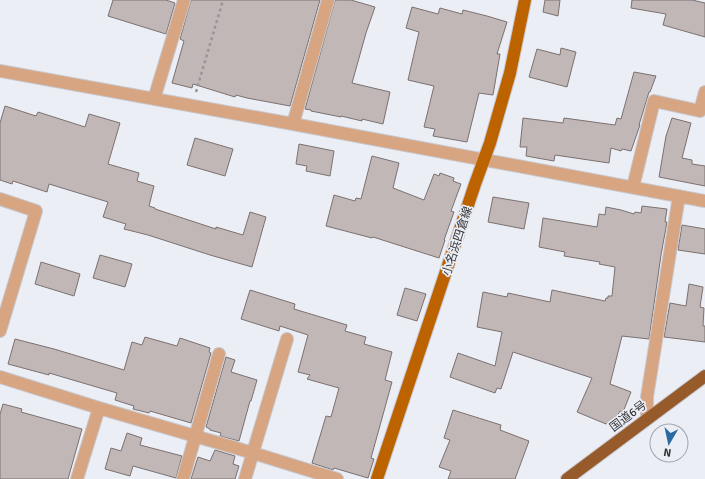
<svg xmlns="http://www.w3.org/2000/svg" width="705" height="479" font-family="Signika,'Noto Sans JP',sans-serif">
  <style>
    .building { fill: #c1b7b6; stroke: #7a7170 }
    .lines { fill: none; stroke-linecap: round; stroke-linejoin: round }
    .minor-casing { stroke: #c8c9d0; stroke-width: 14 }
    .major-casing { stroke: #c8c9d0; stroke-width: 14 }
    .highway-casing { stroke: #c8c9d0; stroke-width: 14 }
    .path { stroke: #95969c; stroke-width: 2.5; stroke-dasharray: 3 3; stroke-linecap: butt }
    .minor { stroke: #d7a582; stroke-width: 12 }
    .major { stroke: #bc6300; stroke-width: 12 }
    .highway { stroke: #975a2a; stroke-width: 12 }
    .labels { text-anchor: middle; stroke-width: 3.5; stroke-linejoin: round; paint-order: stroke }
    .street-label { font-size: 12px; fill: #36373a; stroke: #eceef6 }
  </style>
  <rect width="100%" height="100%" fill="#eceef6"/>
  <!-- building -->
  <path class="building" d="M113,0h53l9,3 -9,31 -58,-18z
    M191,0h129l-30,106 -43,-8 -11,-3 -1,2 -42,-13 -1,4 -20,-5 12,-42 -4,-2z
    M335,0h16l24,7 -9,26 -14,50 38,9 -7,32 -21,-5v2l-21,-5v1l-30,-6v-1l-6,-1z
    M545,0h15l-2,16 -15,-4z
    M632,0h60l13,3v34l-42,-12 3,-11 -35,-6z
    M412,7l26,7 2,-6 22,6 1,-4 24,6 20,6 -10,32h3l-7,41 -14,-2 -12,49 -34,-6 2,-7 -11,-2 10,-41 -26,-6 11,-48 -13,-4z
    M561,48l15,4 -9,35 -38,-10 8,-28 23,6z
    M634,72l22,4 -6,16h-1l-10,33h1l-9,26 -9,-2 -1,2 -10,-3 -2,15 -54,-8 -1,6 -28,-5 1,-9h-7l3,-29 40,5 1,-5 51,7 2,-7 4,1z
    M5,106l31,10 2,-4 47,15 4,-13 31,9 -12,41 31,9 -2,8 17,5 -5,20 6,2v1l61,20v-2l27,8 7,-23 16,5 -14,50 -42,-12 -62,-20 -24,-6 2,-5 -23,-7 5,-15 -59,-18 -2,8 -34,-11 -1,3 -12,-4v-57z
    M672,118l19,5 -9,35 10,2v4l13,2v20l-46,-9 7,-41z
    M195,138l38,11 -8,27 -38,-11z
    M299,144l35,7 -4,25 -24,-5 1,-5 -11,-2z
    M372,156l27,7 -6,25 31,12 10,-26 5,2 1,-3 14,5 -1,3 8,3 -10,27 3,1 -10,28h1l-6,18 -66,-21 -1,1 -46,-12 8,-31 21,6 1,-3 5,1z
    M493,197l36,6 -5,26 -36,-7z
    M642,206l25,3 -2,13h2l-6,33 -12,84 -27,-3 -12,48 21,8 -8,20 -3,-1 -2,4 -12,9 -29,-12 15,-34 -79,-26 -12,37 -4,-1 -2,5 -45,-16 8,-24 37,13 7,-34 -25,-5 6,-35 24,5 1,-4 42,9 2,-12 53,11 1,-3h2v-2h4l3,-29 -16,-3 1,-2 -36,-6 1,-4 -26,-5 4,-29 54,9 2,-13 6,1 1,-8 15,3 13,4 1,-2 6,1z
    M682,225l23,4v25l-27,-4z
    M100,255l32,9 -7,23 -32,-9z
    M41,262l39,12 -6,22 -39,-12z
    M689,284l14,3 -3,20 4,1 -1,18h2v16l-41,-5 6,-34 16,3z
    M405,288l21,6 -9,27 -20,-6z
    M250,290l45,14 -1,5 53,16 -2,6 21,6 -2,7 28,8 -7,28 7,2 -21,76 3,1 -6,19 -34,-10 -1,2 -21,-7 14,-47 5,1 8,-29 -32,-9 3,-4 -12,-3 10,-37 -28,-9 -1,5 -38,-12z
    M145,337l32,9 3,-8 30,10 -1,4 2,1 -20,70 -41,-12 -1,2 -16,-4 1,-3 -19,-6 2,-7 -68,-20v2l-41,-11 7,-25 39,10 70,21 8,-28 10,3z
    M226,357l9,3 -4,12 26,8 -6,21h-1l-11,40 -19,-5 1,-3 -11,-3v-1l-4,-2z
    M3,404l19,5 -1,3 61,17 -14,50h-68v-65z
    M453,410l48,15 -1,5 29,11 -14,38h-67l3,-8 -12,-4 11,-27 -6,-2z
    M127,433l15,5 -2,7 42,11 -6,22 -43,-12 -3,10 -25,-7 6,-21 10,3z
    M215,450l20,6 -2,8 6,2 -4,13h-44l7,-22 12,4z"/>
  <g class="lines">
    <defs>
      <path id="minor" d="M0,71l293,53 412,77
        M154,99l30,-99
        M293,124l35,-124
        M633,187l21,-86 46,10 5,-19
        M0,199l36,12 -36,120
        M0,377l99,31 154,45 84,26
        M647,419v-22l32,-201
        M77,479l22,-71
        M183,479l36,-125
        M245,479l42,-140"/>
      <path id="major" d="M377,479l98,-295 15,-41 20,-70 15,-73"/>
      <path id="highway" d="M567,479l138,-103"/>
    </defs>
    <!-- minor casing -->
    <use href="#minor" class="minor-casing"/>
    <!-- major casing -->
    <use href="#major" class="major-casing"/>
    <!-- highway casing -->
    <use href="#highway" class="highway-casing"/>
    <!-- path -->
    <path class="path" d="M196,92l27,-92"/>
    <!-- minor -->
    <use href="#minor" class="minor"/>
    <!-- major -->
    <use href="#major" class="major"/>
    <!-- highway -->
    <use href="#highway" class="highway"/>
  </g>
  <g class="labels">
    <!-- street labels -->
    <g class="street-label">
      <text transform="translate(457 241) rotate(-72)" y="4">小名浜四倉線</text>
      <text transform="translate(628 416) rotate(-37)" y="4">国道6号</text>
    </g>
  </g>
  <!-- north arrow -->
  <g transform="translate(669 443) rotate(189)"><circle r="19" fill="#eceef6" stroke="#a3a5ab"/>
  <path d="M0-3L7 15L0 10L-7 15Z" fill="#2b6aa1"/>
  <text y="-6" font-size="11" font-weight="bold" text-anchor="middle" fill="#36373a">N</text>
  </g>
</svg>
